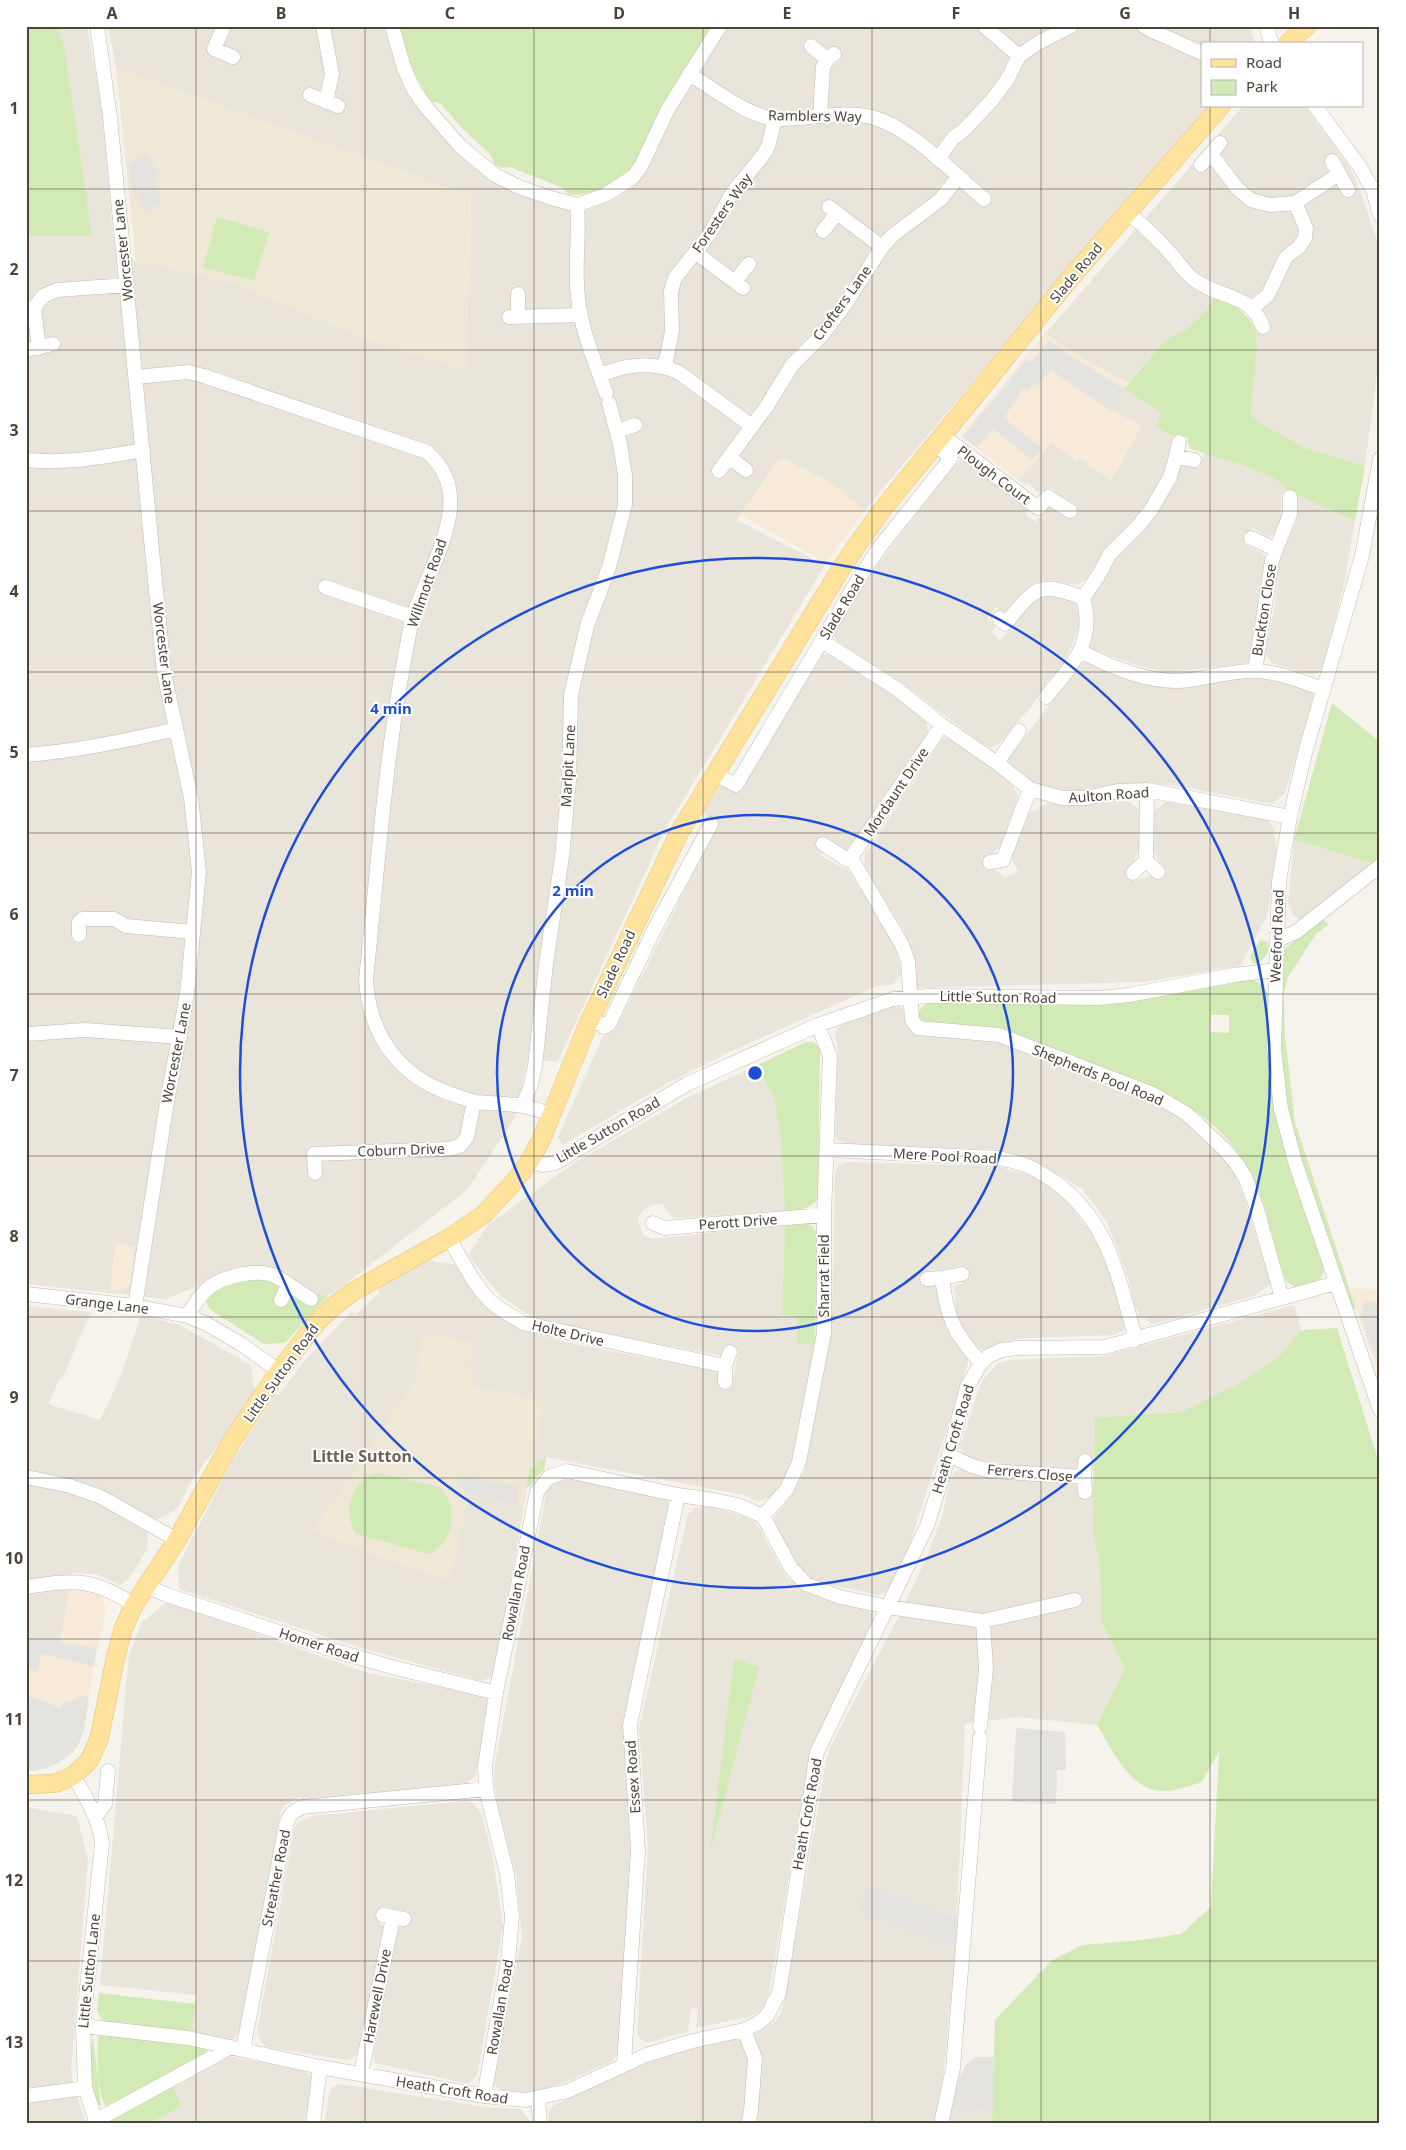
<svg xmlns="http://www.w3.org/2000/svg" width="1406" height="2150" font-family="'Noto Sans',sans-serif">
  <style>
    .residential { fill: #eae5da }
    .commercial { fill: #f7ead8 }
    .education { fill: #efe8d6 }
    .green { fill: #d2eab5; fill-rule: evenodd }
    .parking { fill: #e5e3e0 }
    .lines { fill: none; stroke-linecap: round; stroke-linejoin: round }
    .minor-casing { stroke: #c2bbae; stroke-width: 15 }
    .major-casing { stroke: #e6c16a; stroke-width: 19 }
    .minor { stroke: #fff; stroke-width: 14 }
    .major { stroke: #ffe39c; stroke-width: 18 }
    .grid { fill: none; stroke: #4b4439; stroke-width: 1; stroke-opacity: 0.55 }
    .ring { fill: none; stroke: #1d4ed8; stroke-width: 2.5 }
    .labels { text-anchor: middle; stroke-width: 4; stroke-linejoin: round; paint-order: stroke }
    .street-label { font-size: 14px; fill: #4b4439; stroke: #fff }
    .quarter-label { font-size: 16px; font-weight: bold; fill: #6e6250; stroke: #fff }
    .centre { fill: #1d4ed8; stroke: #fff; stroke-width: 2.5 }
    .ring-label { font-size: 15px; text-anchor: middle; font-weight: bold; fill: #1d4ed8; stroke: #fff; stroke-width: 4; stroke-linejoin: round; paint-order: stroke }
    .neatline { fill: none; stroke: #4b4439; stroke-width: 2 }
    .grid-label { font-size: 16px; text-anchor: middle; font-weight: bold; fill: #4b4439 }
  </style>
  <rect width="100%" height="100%" fill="#f6f3ec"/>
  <!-- residential -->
  <path class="residential" d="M58,26h29l15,85 11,125 23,27 22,2 73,17 143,60 92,28 5,-174 -355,-128 -8,-42h274l27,64 33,46 42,37 53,27 34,11 17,-1 24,-10 19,-12 12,-11 10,-18 21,-50 53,-83h523l5,18h-53v62h7l-159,184 -185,220 -31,-25 -53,-27 -14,18 -30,44 88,45 -160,265 -107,231h-31l-12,57 -47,71 -133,103 -9,4 -13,-3 -28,-15 -73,2 -46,19 -140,-15v-1048h64l-3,-37 -22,-148z
    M1243,106h62l46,63 12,30 17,51v101l-15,115 -61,-18 -50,-29 -3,-6 6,-64 -1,-20 7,-8 -42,-32 -16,23 -18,17 -23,12 -36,42 -58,-32 -25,-17z
    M1124,389l37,23 -5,15 17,9 -7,30 -8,19 -17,27 -39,43 -16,25 -10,5 -25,-5 -13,3 -11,7 -23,23 -8,-6 -9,10 9,9 -4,7 8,8 28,-34 12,-10 15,-2 20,6 5,18 -3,15 -15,32 -15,16 -14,23 -34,39 -8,4 -8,-4 -80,-60 -65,-42 -3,-4v-7l32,-53 75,-97 21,-23 66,53 -3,4 10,7 14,-18 25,14 3,-5 -24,-18 2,-3 -6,-4 -8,7 -15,-12 -2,2 -7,-5 34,-38 25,19 1,-3 64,-32 -31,-15z
    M1204,453l41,13 31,13 13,12 -8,4v27l-6,10 -6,5 -17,-9 -8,16 18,9 3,4 -4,44 -12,60 -5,3 -64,7h-19l-23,-5 -46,-17 -4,-3 6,-25 -2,-25 27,-42 37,-40 25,-48 6,-3 12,5z
    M1297,494l58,27 -12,68 -21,82 -9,4 -40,-11 -8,-10 10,-50 4,-45 17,-37 2,-10z
    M823,654h7l81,52 14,11 2,7 1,7 -16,30 -66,90h-24l-2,4 21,12 6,1 46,73 10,33 -11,10 -15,2 -141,63 -72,36 -101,60 -5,-8 45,-101 12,-6 102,-205 -14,-13 21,-31 15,10z
    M1088,662l36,17 40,8 89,-11 17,2 38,12 6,6 -29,97 -13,11 -100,-19 -52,-1 -43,7h-12l-16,-3 -16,-6 -24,-17v-7l68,-90 5,-5z
    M948,737l61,44 5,6 4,10 -17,48 -8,9h-7l1,15h7l11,9 13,-7 -6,-11 1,-7 16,-40 18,-10 35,2 40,-7 4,1 13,11v39l-9,20 4,12 14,-4 15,-10 -10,-17 1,-39 15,-12 98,20 7,10 3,24 -10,63 -27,50 -96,16 -228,6 -3,-34 -10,-24 -39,-65 1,-11 78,-116z
    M1294,840l78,23 -71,57 -7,-4 -6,-12z
    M891,1006h8l6,5 4,11 85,18 132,54 22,3 50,32 35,40 10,26 28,89 -17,12 -102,28 -10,-8 -4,3 1,-8 -5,-5 -5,-26 -22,-57 -8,-12 -17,-22 -44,-27 -35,-12 -158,-6 -7,-4 -3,-5 3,-86 -3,-13 1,-6 11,-10z
    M757,1065l18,35 6,44 4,67 -108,7 -6,-2 -9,-12 -10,1 -9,5 -5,8 5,17 10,4 132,-14 -3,90 16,2 17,28 -21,121 -17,26 -10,7 -8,2 -6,-1 -5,-4 -202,-39 -16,11 13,-67 -73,-15 -48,-51 -5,45 -104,151 156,-35 55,10 -30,170 -13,5 -123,-34 -179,-58 -1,-23 54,-105 44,-67 3,1 26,-35 46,-48 4,3 24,-22 -2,-7 49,-26 32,5 53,58 18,9 41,11 149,29 1,9 12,3 7,-34 -14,-4 -2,10 -174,-33 -17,-6 -33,-22 -31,-40 20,-30 86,-62 111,-64z
    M846,1162l151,4 34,10 30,16 24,33 6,3 21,45 13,52 -2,5 -8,5 -92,3 -17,3 -21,10 -8,-3 -12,-15 -9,-22 -2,-25 8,-3v-15l-35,3 1,13 10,3 30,70v6l-59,184 -18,41 -5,5 -8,2 -55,-12 -16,-7 -8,-10 -25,-44 1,-6 16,-20 13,-23 4,-18 24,-139 3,-144 3,-6z
    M1294,1305l7,25 -20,24 -37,27 -61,31 -88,7 -2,51 -72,-3 -51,-8 -8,-6 -2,-6 21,-65 16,-18 12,-4 95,-4z
    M26,1306l65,6 -29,67 -2,-1 -12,26 52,16 19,-40 22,-65 39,10 71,40 4,29 -65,89 -11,23 -11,9 -10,4 -10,12 -1,19 -19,30 -8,5 -24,-11 -24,-1 -12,70 -34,-6z
    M963,1468l76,12 54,2 1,57 6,28 1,54 24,48 -28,56 -80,-8 -52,7 -8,194 -90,-32 -9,24 98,37 -16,160 53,3 -1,14h-444l1,-11 3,-7 92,-42 37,-12 72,-17 22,-13 6,-9 6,-25 40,-232 5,-13 66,-125 28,-59 17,-45 7,-36 5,-6z
    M568,1478l96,19 8,9 -44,192 -3,24 -1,19 8,98 -13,214 -7,8 -44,20 -24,8 -17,3 -20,-1 -9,-3 -4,-4v-8l28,-140 -6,-61 -19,-72 -3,-23 1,-16 51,-270 5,-8 8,-6z
    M709,1506l36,11 11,5 22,41 8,13 14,13 13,6 57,16 2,5 -1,12 -55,110 -7,22 -40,233 -5,12 -5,7 -11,5 -52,11 2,-18 -7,-2 -3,23 -40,12 -9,-5 -2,-6 11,-186 -9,-118 49,-214 9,-7z
    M167,1602l201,71 114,22 7,8 -13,72 -10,9 -161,16 -6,-2 -14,7 -4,5 -41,223 -8,7 -42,-6 6,-39 -96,-10 29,-331 13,-32z
    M465,1801l8,2 9,12 11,43 10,69 -26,149 -9,8 -92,-21 -3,-7 25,-127 3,-4 6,-1 1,-11 -27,-6 -2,14 5,7 -24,120 -4,7 -4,4 -6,1 -80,-13 -5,-5 -4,-10 37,-203 4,-7 13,-6z
    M26,1807l51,9 11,44 -17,212 9,35 7,17h-61z
    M229,2056l75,15 6,5 3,5 -9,43h-156l34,-18 -10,-20z
    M340,2084l146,23 35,2 11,15h-208l5,-31 4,-6z"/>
  <!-- commercial -->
  <path class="commercial" d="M1045,333l25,18 58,32 -17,28 31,15 -31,54 -32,-22 -3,3 -24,-19 -34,38 -57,-44z
    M781,458l53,27 31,25 -39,53 -86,-49z
    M115,1244l20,2 -5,38 -11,7 -9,-1z
    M1349,1287l31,4v87l-21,-59v-6l-3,-4z
    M70,1588l31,6 5,19 -9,35 -13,81 -5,14 -6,9 -15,11 -11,5 -21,3v-134l34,6z"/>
  <!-- education -->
  <path class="education" d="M116,68l355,128 -5,174 -92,-28 -143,-60 -73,-17 -22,-2z
    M422,1334l50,7 -2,45 73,15 -19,105 -55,-10 -20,85 -79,-27 -57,-23 103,-151z"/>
  <!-- green -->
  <path class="green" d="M26,26h32l7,25 22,148 4,37h-65z
    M398,26h313l-76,138c-18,19 -38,31 -66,31l-6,-7 -53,-21 -8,1 -7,-3 -5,-11 -27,-25 -22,-25 -11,-3 -17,-30 -10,-25z
    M217,217l52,15 -15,49 -51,-14z
    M1215,297l21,9 12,12 8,11 1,20 -6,64 3,6 50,29 61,18 -10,55 -66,-30 -13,-12 -31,-13 -54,-17 -3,-5v-7l-15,-1 -17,-9 5,-15 -37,-23 40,-48 23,-12 18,-17z
    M1332,703l48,39v116l-8,5 -78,-23z
    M1322,919l7,5 -13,10 -28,43 -4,16 1,43 10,86 61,187h-4l-58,-174 -10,-36 -4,-35 3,-112 5,-6z
    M1260,940l8,2c3,10 -3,17 -12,22l-4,-2 -2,-5z
    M1253,979l9,6 6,9c0,33 -1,66 4,99 8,55 34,118 51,171l1,7 -4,8 -22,10 -12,-8c-15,-39 -18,-81 -41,-118 -45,-73 -137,-95 -215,-114 -36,-9 -71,-18 -107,-26l-4,-6v-6l7,-8 206,-2zM1211,1015h18v18l-19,-1z
    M806,1042h8l6,7 -2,150c-9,11 -19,11 -33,12l-4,-67 -6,-44 -18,-35z
    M806,1223l6,3 5,8 -2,111 -18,-2 1,-26 -16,-2 3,-90z
    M263,1275l15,10 1,4 33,11 6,-6 10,2 -43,47 -21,1 -55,-35 -3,-8 9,-14z
    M1337,1328l43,138v658h-388l3,-104 56,-59 31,-16 60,-5 39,-6 30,-27 8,-156 -17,31c-10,3 -23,8 -34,9 -37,3 -54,-39 -71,-66l28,-56 -24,-48 -1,-54 -6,-28 -1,-43 2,-78 88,-6 61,-31 37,-27 20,-24z
    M546,1457l-2,13 -10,9 -4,8 -4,-1 4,-18z
    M377,1473l63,14c19,19 14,57 -11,67l-73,-20c-14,-21 -4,-56 21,-61z
    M734,1658l25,9 -49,186z
    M99,1993l97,11 -6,30 -87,-13 -6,-10z
    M98,2036l49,1 58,10 2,4 -1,3 -95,53h-5c-10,-16 -9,-52 -8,-71z
    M93,2037l8,69 -4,-2c-6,-20 -10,-48 -4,-67z
    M172,2086l10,20 -34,18h-35l-2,-4z"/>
  <!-- parking -->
  <path class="parking" d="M146,153l14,21 -7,5 9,18 -3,2 2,4 -15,11 -6,-7 -2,-11 -7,-8 -2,-24z
    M1050,340l15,12 59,37 -13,22 -60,-41 -14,15h-4l-6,7 -4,-3 -19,29 38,30 -10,12 -39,-31 -16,19 -14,-11 63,-77 3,3z
    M1364,1301l16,3v54l-6,-2 -13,-38z
    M460,1477l59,9 -3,19 -50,-11 -7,-14z
    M26,1637l71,11 -3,19 -52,-13 -5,18 -11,-3z
    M30,1696l31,12 2,-7 6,2 11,-7 9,1 -5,32 -5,14 -6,9 -15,11 -11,5 -13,3h-8v-74z
    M1016,1728l49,4 1,38h-9l-1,34 -44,-2z
    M867,1886l90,32 -1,29 -98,-36z
    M975,2057h20l-2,53 -43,-2 9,-31 7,-12z"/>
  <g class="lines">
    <defs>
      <path id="minor" d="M97,26l13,91 54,556 27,125 8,74 -12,122 -20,108 -32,204
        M224,26l-10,23 19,8
        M323,26l9,48 -6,28
        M392,26l12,42 10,22 12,17 34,39 35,29 24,12 32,11 26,7 28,-10 28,-18 8,-11 27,-57 52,-83
        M984,26l35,30
        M1144,26c10,7 19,9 29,14 10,5 19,9 29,13
        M1266,26l6,18
        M811,46l16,13 7,-5
        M689,74c24,14 59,43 87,45 30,1 70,-10 99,-1 38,12 79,56 109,81
        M310,95l28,11
        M1315,106l45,61 13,23 7,25
        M820,116l3,-49 4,-8
        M1211,154l26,34 14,12 19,5 25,-2 44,-29
        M938,159l15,-21 11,-8 28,-30 15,-20 12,-24 19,-13 33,-17
        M1332,161l16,29
        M1201,165l19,-22
        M577,205c3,30 -3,61 1,92 3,34 17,64 28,96
        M829,207l53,40
        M1128,213c15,12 29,25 42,40 9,9 15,21 26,28 25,18 54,11 67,46
        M823,231l14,-18
        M695,252l48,36
        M735,281l14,-17
        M1252,308l16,-13 18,-38 13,-10 6,-9 1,-10 -11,-25
        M518,316v-22
        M509,317l71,-2
        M39,348l-5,-40 9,-12 14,-6 70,-5
        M31,349l22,-5
        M665,366l7,-35 -1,-40 4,-13 36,-46 21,-39 29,-35 7,-11 7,-28
        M600,375c26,-11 52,-14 78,-3l74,54
        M136,377l52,-5 16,4 223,76c18,16 25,33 23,57 -4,38 -25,71 -37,107 -3,9 -4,20 -6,29 -22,110 -29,223 -41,334 3,55 32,97 85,115 8,2 17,7 25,8 29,3 47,0 75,13
        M617,431l18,-6
        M942,435l96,73 10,-11 22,14
        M729,457l17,13
        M1176,457l3,-15
        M1380,459l-18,97 -57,197 -15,64 -11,64 -5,168 7,60 15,56 84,245
        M26,460c43,4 76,-3 117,-10
        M719,471l48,-65 25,-41 30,-30 24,-32 36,-56 11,-12 48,-36 17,-22
        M1251,538l24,11
        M325,587l88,30
        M999,618l6,6c29,-34 32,-45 78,-26
        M822,641l75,48 45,36 55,38 33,26 32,9h25l30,-7 30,-1 143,27
        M1080,651c33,17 72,34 110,29 21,-3 42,-9 64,-9 23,0 48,11 70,18
        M1255,671l17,-111 18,-46v-17
        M1046,697c26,-32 50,-55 37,-99l15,-22 12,-22 28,-28 13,-16 19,-33 6,-20 18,3
        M942,725l-90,131 1,5 49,84 6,16 4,59 6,8 81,7 154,59 34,20 37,35 13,15 8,13 11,29 26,92
        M26,755c51,-4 100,-14 150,-26
        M997,763l22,-32
        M715,774l21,11 122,-205 21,-32 72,-90 -16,-14
        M823,844l23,15 7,2
        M1146,860l1,-70
        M990,862l13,-2 27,-71
        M1133,873l13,-13 12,12
        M79,935v-13l4,-3h31l12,7 67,6
        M1277,940l19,-8 84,-66
        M589,1022l13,2 2,3 5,-3 46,-96 56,-104
        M27,1034l58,-4 95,7
        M523,1105l8,-20 4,-19 11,-102 16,-107 7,-76 2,-86 16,-69 22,-59 16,-62v-30l-5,-31 -11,-41
        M827,1150l172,8c9,2 18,4 26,7 11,4 21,11 30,17 55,40 63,96 81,158
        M530,1161l13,4 12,-2 132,-79 131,-59 75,-26 36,-3 170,2 30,-3 105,-20 42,-5
        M315,1173l-1,-19 135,-5 11,-3 7,-9 7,-36
        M653,1223l11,5 160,-13
        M449,1238c12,20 24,46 41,63 10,9 22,15 33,22l202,43 5,-14
        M942,1278l20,-4
        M927,1279l15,-1c5,40 12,55 39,85
        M26,1294l109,12 52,10 18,7 36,21 38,27
        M281,1300l7,-14
        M187,1316c7,-11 13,-22 24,-30 15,-10 47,-18 64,-10 12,6 24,16 36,23
        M725,1382v-16
        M949,1455l23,11 19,5 93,6 1,-16
        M26,1477l44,9 31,11 76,43
        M1084,1477l1,15
        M763,1516l24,-27 12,-27 25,-129v-118l6,-159 -12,-31
        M146,1586l21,9 169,56 56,16 104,26
        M26,1587c48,-7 66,-10 108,18
        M980,1727l6,-58 -3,-48
        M73,1776c13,20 26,43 29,67l-19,183 2,62 12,36
        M95,1817l10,-13 3,-33
        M383,1915l21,4
        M83,2026l105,12 132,29 164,29 42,4 42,-9 78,-36 47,-14 51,-11 14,-7 9,-7 12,-23 38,-241 110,-226 22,-71 18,-68 14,-24 9,-8 12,-5 15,-2 88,-1 231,-64
        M744,2030l11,28 -4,53 -3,13
        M243,2050l43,-225c3,-10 7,-14 17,-18l183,-18
        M624,2063l14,-213 -8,-125 48,-230
        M361,2074l32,-157
        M26,2096l59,-8
        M484,2096l24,-135 4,-44 -5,-43 -21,-85 -1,-23 11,-73 41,-201 12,-15 18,-6 111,24 36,5 23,5 26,11 28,52 15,16 34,13 48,10 95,14 92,-21
        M538,2099l2,25
        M95,2121l136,-74
        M313,2124l7,-57
        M941,2124l12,-56 27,-330"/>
      <path id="major" d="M1287,44l20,-18
        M26,1785l30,-2 17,-7 16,-15 10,-22 16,-79 8,-31 11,-24 43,-65 53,-96 49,-73 39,-50 17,-16 19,-14 95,-53 34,-23 31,-33 16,-21 12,-23 47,-116 90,-189 163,-266 39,-56 192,-236 148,-169"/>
    </defs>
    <!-- minor casing -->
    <use href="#minor" class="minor-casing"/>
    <!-- major casing -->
    <use href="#major" class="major-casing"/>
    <!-- minor -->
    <use href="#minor" class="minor"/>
    <!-- major -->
    <use href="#major" class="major"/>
  </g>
  <!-- grid -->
  <path class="grid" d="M196,26v2098M365,26v2098M534,26v2098M703,26v2098M872,26v2098M1041,26v2098M1210,26v18M1210,106v2018M26,189h1354M26,350h1354M26,511h1354M26,672h1354M26,833h1354M26,994h1354M26,1156h1354M26,1317h1354M26,1478h1354M26,1639h1354M26,1800h1354M26,1961h1354"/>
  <!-- distance rings -->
  <g class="ring">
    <circle cx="755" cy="1073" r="258"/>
    <circle cx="755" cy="1073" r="515"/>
  </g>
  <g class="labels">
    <!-- street labels -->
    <g class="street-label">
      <text transform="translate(815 116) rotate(1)" y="5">Ramblers Way</text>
      <text transform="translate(722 213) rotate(-55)" y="5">Foresters Way</text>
      <text transform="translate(123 250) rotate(-96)" y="5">Worcester Lane</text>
      <text transform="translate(1076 273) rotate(-50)" y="5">Slade Road</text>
      <text transform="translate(842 303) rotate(-54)" y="5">Crofters Lane</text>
      <text transform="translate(994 475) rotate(37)" y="5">Plough Court</text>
      <text transform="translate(427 583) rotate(-71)" y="5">Willmott Road</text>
      <text transform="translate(842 607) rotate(-59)" y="5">Slade Road</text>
      <text transform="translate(1264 610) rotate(-81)" y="5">Buckton Close</text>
      <text transform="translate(164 653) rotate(83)" y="5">Worcester Lane</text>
      <text transform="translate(568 766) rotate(-87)" y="5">Marlpit Lane</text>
      <text transform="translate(896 792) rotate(-56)" y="5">Mordaunt Drive</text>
      <text transform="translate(1109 795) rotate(-4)" y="5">Aulton Road</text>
      <text transform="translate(1277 936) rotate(-88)" y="5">Weeford Road</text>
      <text transform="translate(616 964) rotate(-65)" y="5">Slade Road</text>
      <text transform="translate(998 997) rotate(1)" y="5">Little Sutton Road</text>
      <text transform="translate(176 1053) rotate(-79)" y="5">Worcester Lane</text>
      <text transform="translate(1098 1075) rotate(22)" y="5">Shepherds Pool Road</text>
      <text transform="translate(608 1130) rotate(-30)" y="5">Little Sutton Road</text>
      <text transform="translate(401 1150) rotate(-2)" y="5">Coburn Drive</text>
      <text transform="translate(945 1156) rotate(3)" y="5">Mere Pool Road</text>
      <text transform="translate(738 1222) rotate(-4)" y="5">Perott Drive</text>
      <text transform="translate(824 1276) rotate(-90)" y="5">Sharrat Field</text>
      <text transform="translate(107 1304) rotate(7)" y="5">Grange Lane</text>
      <text transform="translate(568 1333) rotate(13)" y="5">Holte Drive</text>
      <text transform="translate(281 1373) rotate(-54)" y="5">Little Sutton Road</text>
      <text transform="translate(953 1439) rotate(-73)" y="5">Heath Croft Road</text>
      <text transform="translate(1030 1473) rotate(5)" y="5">Ferrers Close</text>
      <text transform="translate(516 1593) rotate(-79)" y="5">Rowallan Road</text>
      <text transform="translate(319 1645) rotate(18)" y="5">Homer Road</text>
      <text transform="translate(633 1777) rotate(-94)" y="5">Essex Road</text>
      <text transform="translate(807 1814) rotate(-80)" y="5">Heath Croft Road</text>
      <text transform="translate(276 1878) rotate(-79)" y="5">Streather Road</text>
      <text transform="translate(89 1971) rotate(-84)" y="5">Little Sutton Lane</text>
      <text transform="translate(377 1996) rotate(-79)" y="5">Harewell Drive</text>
      <text transform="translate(500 2007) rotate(-80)" y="5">Rowallan Road</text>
      <text transform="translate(452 2090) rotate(9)" y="5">Heath Croft Road</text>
    </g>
    <!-- quarter labels -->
    <g class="quarter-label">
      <text x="362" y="1462">Little Sutton</text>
    </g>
  </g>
  <circle cx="755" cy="1073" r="8" class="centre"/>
  <g class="ring-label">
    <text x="391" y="714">4 min</text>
    <text x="573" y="896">2 min</text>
  </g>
  <!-- border -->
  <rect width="1406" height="2150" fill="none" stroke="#ffffff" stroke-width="55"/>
  <!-- legend -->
  <rect x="1201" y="42" width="162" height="65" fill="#ffffff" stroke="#b7b4b0"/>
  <rect x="1211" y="59" width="25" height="8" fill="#ffe39c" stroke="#b7b4b0"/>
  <text x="1246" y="68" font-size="15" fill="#4b4439">Road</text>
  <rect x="1211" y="80" width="25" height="15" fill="#d2eab5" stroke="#b7b4b0"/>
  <text x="1246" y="92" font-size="15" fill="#4b4439">Park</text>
  <rect x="28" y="28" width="1350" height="2094" class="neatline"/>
  <g class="grid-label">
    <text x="112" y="19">A</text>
    <text x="281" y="19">B</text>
    <text x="450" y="19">C</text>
    <text x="619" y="19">D</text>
    <text x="787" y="19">E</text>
    <text x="956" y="19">F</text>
    <text x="1125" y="19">G</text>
    <text x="1294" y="19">H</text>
    <text x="14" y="114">1</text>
    <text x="14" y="275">2</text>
    <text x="14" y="436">3</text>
    <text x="14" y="597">4</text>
    <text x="14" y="758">5</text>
    <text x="14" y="920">6</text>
    <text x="14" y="1081">7</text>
    <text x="14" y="1242">8</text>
    <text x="14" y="1403">9</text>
    <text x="14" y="1564">10</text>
    <text x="14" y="1725">11</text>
    <text x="14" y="1886">12</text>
    <text x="14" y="2048">13</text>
  </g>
</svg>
